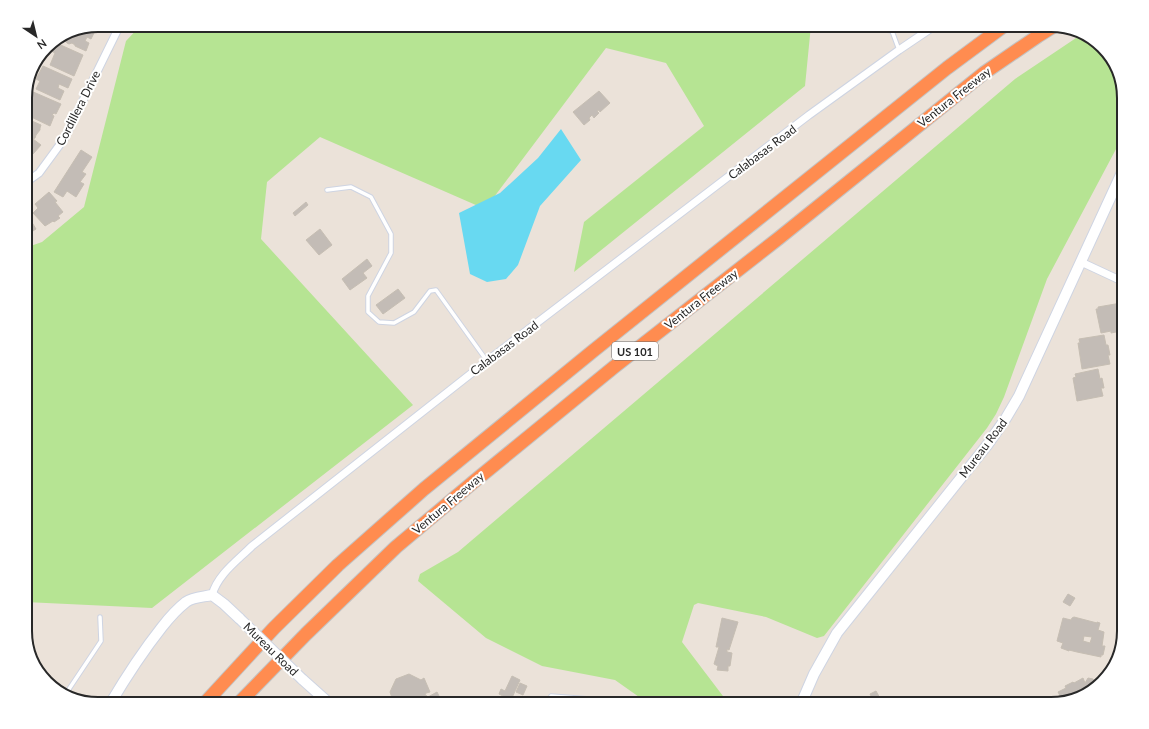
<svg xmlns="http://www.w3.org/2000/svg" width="1149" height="729" viewBox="0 0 1149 729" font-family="Lato,sans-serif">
<rect width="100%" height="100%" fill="#ebe2d9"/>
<path fill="#b6e493" d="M141,25H811L805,86L574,272L584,222L704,126L666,63L606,48L485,209L320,137L267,182L261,239L413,405L152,608L25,602V248L42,242L84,207L126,41Z
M1082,34L1091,37L1114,62L1124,98V134L1047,279L1004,397L996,414L987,428L824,636L817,638L766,617L698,603L694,605L682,642L729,704H649L615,680L542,666L486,638L418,581L420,574L458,552L1015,79Z"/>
<path fill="#68d9f1" d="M561,129L581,160L540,206L518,265L506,279L487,282L470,274L459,213L500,193L538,158Z"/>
<path fill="#c3bcb6" stroke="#c6beb3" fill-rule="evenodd" d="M87,27L95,31L91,39L87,37L85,41L89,43L86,51L75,46V45L72,43L69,44L67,43L65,40L69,32L71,31Z
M54,42L83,55L74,76L50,65L55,53L46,48L47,46Z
M43,66L72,79L68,88L59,84L58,88L64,91L60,100L36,89L40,81L36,79Z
M31,91L61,104L56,114L54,113L52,115L54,116L50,126L25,114L30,102L27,100Z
M599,91L610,103L600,112L599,110L597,111L599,113L594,118L592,115L589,118L590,120L584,125L573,112Z
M25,118L41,125L40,128V130L36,135L35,138L33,139L41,145L33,154L25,147Z
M81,150L92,157L82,172L86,174L80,182L84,184L76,197L67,191L63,197L54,192Z
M49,192L57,201L55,202L63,212L58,216L60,218L54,222L53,221L45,226L33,213L38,208L35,204Z
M306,202L308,205L295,216L293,213Z
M25,211L36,229L25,236Z
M320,229L332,245L319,255L306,240Z
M367,259L372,266L363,273L367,278L350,290L342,279Z
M398,289L405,298L383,314L376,305Z
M1121,303V305L1124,304V329L1121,330V331L1111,333V331L1101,333L1096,309H1098V307Z
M1104,335L1106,345H1108L1110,355H1108L1110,364L1082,369L1078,343H1080L1079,339Z
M1098,369L1100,379L1102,378L1104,388H1101L1103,396L1077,401L1073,378L1076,377L1075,374Z
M1068,594L1075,598L1070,606L1063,602Z
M1074,617L1097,623V622L1100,623L1098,630L1104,632L1102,646H1105L1103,655H1101V657L1077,652L1069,650V651L1061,648L1063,643L1057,641L1063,618L1071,620L1072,618ZM1084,636L1092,637L1090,643L1083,641Z
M722,618L738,622L729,650L727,649V652L732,653L730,666H728V671L717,670L718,666L714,664L719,647H716Z
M409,674L421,680L424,678L430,692L426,693L425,695L427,696L423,704H394L390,692L396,679Z
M512,676L520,680L511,700L499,694L501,689L505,691Z
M1083,678L1085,683L1088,678L1093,679L1097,685L1088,693H1087L1083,695L1063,701L1058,692L1066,688L1065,686L1073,682L1074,683Z
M520,683L527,686L523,695L516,692Z
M876,691L881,700L883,699L885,702L882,704L881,701L875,704L870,694Z
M437,692L443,704H432L428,697Z"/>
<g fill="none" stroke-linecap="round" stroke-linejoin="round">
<g stroke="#ced4e2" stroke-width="5.5">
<path id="lane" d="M871,25L874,28L892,31
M897,25L892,31L899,50
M327,190L351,187L371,197L391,234V253L368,296V312L379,322L394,323L414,312L430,291L436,290L487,361
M67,692L101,641L100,617
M551,696L616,701L621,704"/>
</g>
<g stroke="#ced4e2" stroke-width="9">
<path id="street" d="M25,183L39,173L64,139L120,25
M1081,262L1124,282
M212,595C218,574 237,561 252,546L487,361L809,115L899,50L936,25"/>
</g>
<g stroke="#ced4e2" stroke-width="12">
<path id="secondary" d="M302,679L330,704
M110,704C126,677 143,651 162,627C169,618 177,609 186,602C193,597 203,597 212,595L224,604L240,619
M801,704L814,674L837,633L988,444L1006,418L1019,396L1124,168"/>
</g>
<g stroke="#c3c3c3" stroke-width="15">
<path id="highway" d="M204,704L274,628L338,565L424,489L593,351L947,68L1005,25
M238,704L306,634L396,547L477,479L614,367L779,238L984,73L1038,36L1054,26"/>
</g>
<use href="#lane" stroke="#fff" stroke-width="3.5"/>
<use href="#street" stroke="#fff" stroke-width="7"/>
<use href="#secondary" stroke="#fff" stroke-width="10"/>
<use href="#highway" stroke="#ff8c50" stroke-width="13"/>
<g stroke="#ced4e2" stroke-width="12" stroke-linecap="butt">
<path id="secondary-bridge" d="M240,619L302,679"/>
</g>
<use href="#secondary-bridge" stroke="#fff" stroke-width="10"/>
</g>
<g text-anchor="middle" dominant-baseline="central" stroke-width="4" stroke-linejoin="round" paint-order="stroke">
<rect fill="#fff" stroke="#686868" stroke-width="1" x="612" y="342" width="46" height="18" rx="3"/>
<g font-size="11" font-weight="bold" fill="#282828">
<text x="635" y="351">US 101</text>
</g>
<g font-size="12" fill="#282828" stroke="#fff">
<text transform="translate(954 97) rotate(-38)">Ventura Freeway</text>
<text transform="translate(78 108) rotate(-63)">Cordillera Drive</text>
<text transform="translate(762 152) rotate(-37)">Calabasas Road</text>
<text transform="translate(701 299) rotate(-38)">Ventura Freeway</text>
<text transform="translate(504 348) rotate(-37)">Calabasas Road</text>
<text transform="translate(983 448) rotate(-53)">Mureau Road</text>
<text transform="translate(448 503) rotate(-40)">Ventura Freeway</text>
<text transform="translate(271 649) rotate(44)">Mureau Road</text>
</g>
</g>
<path d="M0 0H1149V729H0ZM98 32H1051A66 66 0 0 1 1117 98V631A66 66 0 0 1 1051 697H98A66 66 0 0 1 32 631V98A66 66 0 0 1 98 32Z" fill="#fff" fill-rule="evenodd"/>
<path fill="none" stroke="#282828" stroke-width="2" d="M98 32H1051A66 66 0 0 1 1117 98V631A66 66 0 0 1 1051 697H98A66 66 0 0 1 32 631V98A66 66 0 0 1 98 32Z"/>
<g transform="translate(36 36) rotate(145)" stroke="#ffffff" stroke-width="3" paint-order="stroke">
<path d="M0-3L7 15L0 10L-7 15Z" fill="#282828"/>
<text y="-6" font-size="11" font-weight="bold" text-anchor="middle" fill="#282828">N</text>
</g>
</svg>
